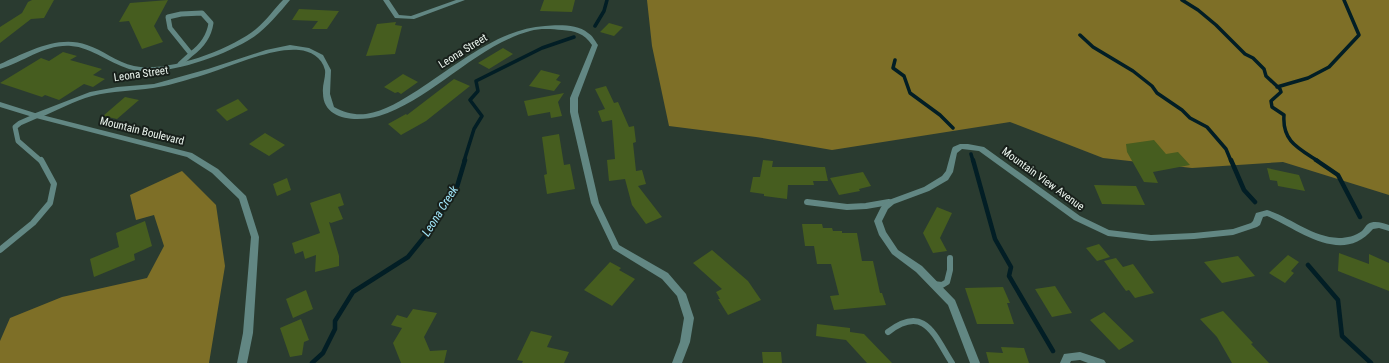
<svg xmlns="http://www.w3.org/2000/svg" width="1389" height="363" viewBox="0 0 1389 363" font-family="'Roboto Condensed',sans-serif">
<rect width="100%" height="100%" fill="#2a3b30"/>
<path fill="#7e6f27" d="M647,0H1389V195L1283,162L1192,168L1103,158L1010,122L832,150L756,137L669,126L652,46Z
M182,171L216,205L225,266L209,363H0V341L10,318L62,297L147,278L164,246L154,215L136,220L130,195Z"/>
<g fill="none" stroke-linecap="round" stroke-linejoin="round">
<path stroke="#021e25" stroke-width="3.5" d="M1182,0L1198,10L1216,25L1245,54L1253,58L1264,69L1266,76L1280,89L1281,92L1271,101L1272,107L1284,115C1282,141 1298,148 1318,161
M595,26L604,11L607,0
M1080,35L1093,47L1133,71L1152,86L1157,93L1182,110L1190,118L1207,127L1226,149L1231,161
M895,60L893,68L904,76L910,93L940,115L953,128
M1277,87L1308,78L1329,67L1359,35L1344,0
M971,154L973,161
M464,161L474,129L482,116L470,100L478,91L476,81L542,48L574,37"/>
<path stroke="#021e25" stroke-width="4.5" d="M973,160L995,239L1011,267L1009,276L1053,351
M1231,160L1244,190L1255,202
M1316,160L1338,175L1360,217
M1308,265L1338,300L1342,336L1371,363
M312,363L323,353L335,329V321L353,292L408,257L425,236L456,190L465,160"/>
</g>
<path fill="#465d1f" d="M32,0H54L44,18L31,19L0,43V27L22,13L28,2Z
M168,0L154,26L163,42L142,49L129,21L119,22L130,3Z
M544,0H575L572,12L540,11Z
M299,9L339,11L327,29H312L318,21L292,20Z
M396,22L395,25L402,26L395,54L366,56L377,24Z
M609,23L623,27L614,36L600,32Z
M503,48L513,54L489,69L478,63Z
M63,52L77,56L70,60L102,69L93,75L105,79L93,87L84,84L59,100L45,95L42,97L0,83L41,58L49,61Z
M541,70L560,75L556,80L561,82L554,91L529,86Z
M403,74L418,82L401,94L398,92L395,93L384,87Z
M454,79L470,86L426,121L401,135L388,124L406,114L407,115Z
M606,86L614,103L618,102L629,127L634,126L636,142L633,143L636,171L642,170L646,184L638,186L662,217L646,224L632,205L625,179L609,181L607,160L615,159L612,120L602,122L598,111L605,109L595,89Z
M564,93L558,102L562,116L551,118L550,112L528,116L524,101Z
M125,97L139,100L117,119L103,116Z
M238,99L248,110L227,121L216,110Z
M265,133L285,145L269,156L249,144Z
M559,134L564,165L570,164L575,189L547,194L544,175L547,174L542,137Z
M1154,140L1166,154L1178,152L1190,165L1153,172L1158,183L1144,182L1127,152L1126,144Z
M763,160L773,161L772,167H825L828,181H813L814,185H788L787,199L764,196V194L750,192L753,177H760Z
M1267,168L1299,175L1305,191L1278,186L1277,181L1270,180Z
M863,172L871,186L859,189L860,191L839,195L830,178Z
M287,178L291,190L277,196L273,184Z
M1094,185L1136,186L1145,205L1102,204Z
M340,193L344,205L338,207L343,219L331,223L329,222L339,256V266L315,272L316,255L305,259L303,251L295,254L292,243L320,233L310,203Z
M937,207L952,213L940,238L947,251L933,253L923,233Z
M145,221L152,246L134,254L135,260L94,277L90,259L119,247L116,233Z
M802,224H822L823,228H832L833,231H842V233H857L862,261H873L880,293H882L886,305L834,310L830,296L839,295L831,264H817L814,246H805Z
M1099,244L1110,257L1097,261L1086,248Z
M712,250L748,281L761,300L728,315L718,299H720L716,292L722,289L693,263Z
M1339,253L1369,264V254L1389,263V291L1338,271Z
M1288,255L1299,262L1291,271L1294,273L1285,283L1269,273Z
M1238,256L1255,276L1222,283L1204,262Z
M1116,258L1123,267L1133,264L1154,293L1135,298L1129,290L1126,291L1104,261Z
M610,262L621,268L619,270L635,279L612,306L584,290Z
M1055,286L1072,313L1052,317L1035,289Z
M1003,287L1010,303H1007L1014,324H977L965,288Z
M306,290L313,309L293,318L286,299Z
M413,309L437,313L424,337L430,351L447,350L444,363H401L393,343L402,328L391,325L397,315L407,318Z
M1223,311L1253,343L1251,344L1269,363H1232L1217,337L1200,319Z
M1104,312L1134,341L1119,350L1090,320Z
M301,319L309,340L304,342L302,355L290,357L280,328Z
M817,324L850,328V332L864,334L892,363H867L846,340L816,336Z
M531,331L552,336L547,347L569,352L564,363H522L523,361L517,360Z
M1001,347L1024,348L1029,363H989L986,352L1003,353Z
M762,352H781L782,363H763Z"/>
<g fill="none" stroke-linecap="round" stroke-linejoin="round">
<path stroke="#628783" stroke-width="5" d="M202,13L211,23C209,37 202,46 191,54L170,28L168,17L181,14Z
M180,64L191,54
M36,116L20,123L15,127L18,141L41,161"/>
<path stroke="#628783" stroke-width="6" d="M807,202L847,207L866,206L889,202
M0,250L33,223L50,203L54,184L41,160
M933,284L942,285L947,282L950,270V258
M888,332C925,304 934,335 952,363"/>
<path fill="#628783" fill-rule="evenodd" d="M283,0H290C279,13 266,29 252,38C224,56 165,77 133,70C112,65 91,47 71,46C45,44 24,62 0,69V64C25,53 58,34 87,45C103,50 116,62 134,66C167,73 230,50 256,29C266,21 274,9 283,0Z
M383,0H389L399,15L411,16L456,0H465L414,19L395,18Z
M545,26C558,25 577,24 588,33C593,36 595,41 598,45L578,98V112L599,203L619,245L668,273L686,294L694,318L690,342L682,363H672L680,342L684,318L677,296L662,279L613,249L591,203L570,112V98L592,45C584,33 575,31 562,30C552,29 540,28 530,31C475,46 433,99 379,116C358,122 323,121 323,93C322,85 326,77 325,70C322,57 310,51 299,50C270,47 226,69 197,77C182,81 168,86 153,88C133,91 112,91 92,96C74,101 56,111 39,118H36L32,116L33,114L90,92L117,87L154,84L208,69L266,50L290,45L309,48L323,55L331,70L330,94L334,107C345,113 354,115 366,114C385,111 402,100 418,90C455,66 500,28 545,26Z
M960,144H968L984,147L1080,216L1109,230L1151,235L1194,233L1233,229L1251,223L1253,221L1256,213L1267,210C1292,218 1311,237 1339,238C1347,238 1355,236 1362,231C1364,229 1366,225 1368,224C1374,220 1383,223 1389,225V231L1379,228L1373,229C1342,266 1299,230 1267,216L1263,217L1260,225L1257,227L1233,235L1194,239L1151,241L1108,236L1074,220L979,151L962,149L957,153L953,172L948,180L929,191L894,204L888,209L882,221L886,232L898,250L922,266L955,300L980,363H970L948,305L916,272L892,254L879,235L874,221L881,207L886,201L924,187L942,176L946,171L952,149L953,147Z
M1080,352L1104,360L1106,363H1088L1080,360L1071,361L1070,363H1060L1064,354Z"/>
<path fill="#628783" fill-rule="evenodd" d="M0,102L38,114L192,153L218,169L246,196L259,237L253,333L247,363H237L243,333L251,237L239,199L212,173L187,157L36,118L0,107Z"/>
</g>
<g text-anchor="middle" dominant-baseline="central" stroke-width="4" stroke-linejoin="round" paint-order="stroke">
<g font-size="11" fill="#ebf5ee" stroke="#18201b">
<text transform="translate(463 51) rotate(-32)">Leona Street</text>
<text transform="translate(141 74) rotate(-8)">Leona Street</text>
<text transform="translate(142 131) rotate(14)">Mountain Boulevard</text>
<text transform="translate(1043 179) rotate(36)">Mountain View Avenue</text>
</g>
<g font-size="12" font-style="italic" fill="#a2e7fb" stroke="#18201b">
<text transform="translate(440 211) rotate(-58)">Leona Creek</text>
</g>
</g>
</svg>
